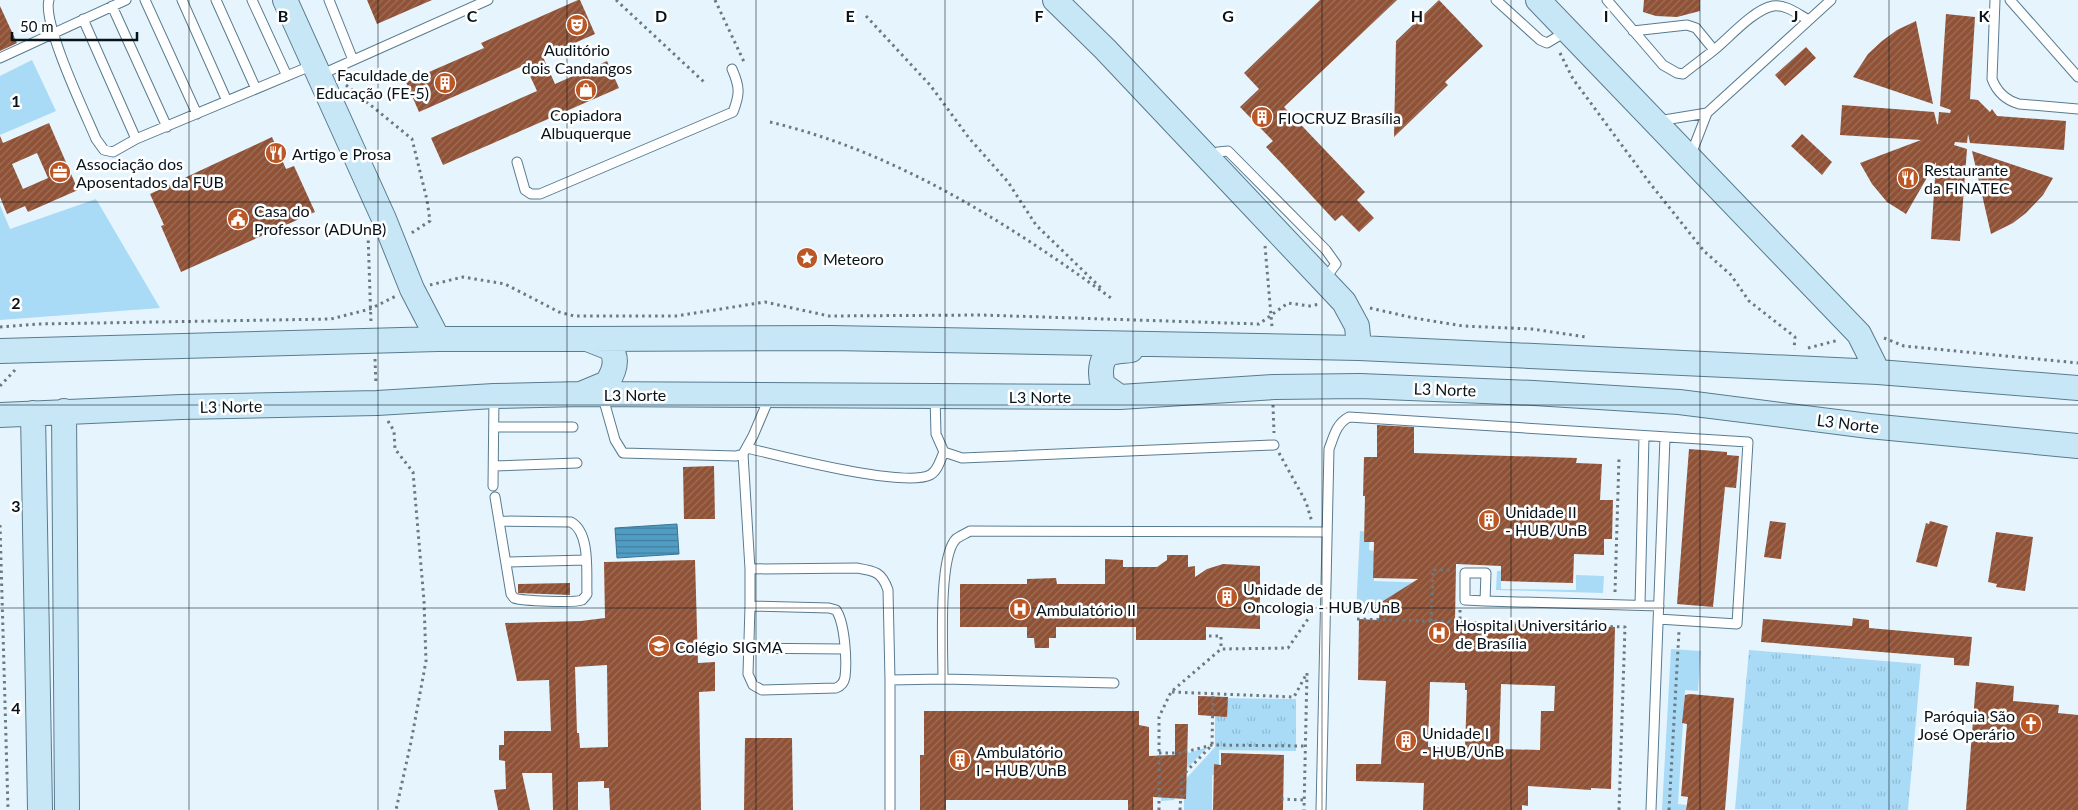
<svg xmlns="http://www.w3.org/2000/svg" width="2078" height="810" viewBox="0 0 2078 810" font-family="Lato,sans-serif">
<defs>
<pattern id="park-tufts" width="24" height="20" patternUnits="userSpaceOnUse" patternTransform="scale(1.25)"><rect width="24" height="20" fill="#a9daf6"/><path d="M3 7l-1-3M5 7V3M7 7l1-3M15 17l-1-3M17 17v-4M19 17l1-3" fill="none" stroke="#90bad2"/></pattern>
<pattern id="water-rules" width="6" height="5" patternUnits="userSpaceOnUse" patternTransform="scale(1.25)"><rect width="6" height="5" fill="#519cc3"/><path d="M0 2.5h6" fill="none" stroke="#417e9e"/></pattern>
<pattern id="building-hatch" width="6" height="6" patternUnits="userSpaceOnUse" patternTransform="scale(1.25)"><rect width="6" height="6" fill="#905135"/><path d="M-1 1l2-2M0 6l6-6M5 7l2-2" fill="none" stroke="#9b705d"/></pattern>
</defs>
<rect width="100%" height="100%" fill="#e6f5fd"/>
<path fill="#a9daf6" d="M32,60L56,111L0,135V76Z
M96,199L160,308L0,320V205L10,229Z
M1360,531L1370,532L1369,550L1374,551V581L1431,583L1412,593L1381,602L1379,605L1380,613L1356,612Z
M1497,571H1501V589L1576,590V575L1604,576L1603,593L1496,590Z
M1671,649L1701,651L1698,691L1685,690L1678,804L1686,805V810H1662Z
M1208,747L1180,775L1178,791L1174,800L1161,801L1162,755H1182Z
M1215,747V750H1219V775H1212V810H1184V781Z"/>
<path fill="url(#park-tufts)" d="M1749,650L1921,664L1908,810L1735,809Z
M1215,698L1296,699V751L1215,750Z"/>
<path fill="url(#water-rules)" stroke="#3a7391" d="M677,524L679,554L617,558L615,528Z"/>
<path fill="url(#building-hatch)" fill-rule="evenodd" d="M367,0H432L377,24Z
M578,0H580L595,34L543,57L555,84L607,61L619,88L443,165L431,138L537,91L525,65L419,112L406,82L484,48L481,43Z
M1320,0H1397L1284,107L1365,192L1357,200L1374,218L1359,232L1342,215L1335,221L1285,167L1266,147L1273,141L1240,107L1259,89L1244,73Z
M1439,0L1483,46L1445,82L1448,85L1394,137L1396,41Z
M1644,0H1700V11L1677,17L1656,16L1643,12Z
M0,6L17,43L0,51Z
M1946,14L1975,17L1970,99L1978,100L1990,112L1992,109L1997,116L2066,121L2064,150L1970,143L1968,134L1967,143L1955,142L1954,145L1967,149L1960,241L1931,239L1936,162L1906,214L1887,202L1872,184L1860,163L1921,140L1840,135L1842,105L1934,112L1937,124H1938L1939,112L1950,113L1951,110L1940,106Z
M1916,21L1933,104L1853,77L1868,54L1882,41L1897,30Z
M1806,47L1816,58L1785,86L1775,75Z
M49,123L78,190L28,212L25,206L7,214L0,197V136L3,143ZM37,153L48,178L23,189L12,164Z
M1802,134L1832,162L1822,175L1791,146Z
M272,137L286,169L294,166L315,212L181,272L161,226L164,225L150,194Z
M1972,151L2053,178L2043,195L2026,213L2013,223L1991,234Z
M1377,425L1414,427V453L1577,458L1576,463L1602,464L1600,500H1613L1612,539H1604V555L1574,554L1573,583L1501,581V566L1456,564L1455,622L1615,627L1611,789L1591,788V790L1528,786V806L1522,805V810H1423L1424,783L1356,781V764H1381L1386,681L1358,680L1359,619L1379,620L1380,603L1418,579L1373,578L1374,542H1364L1365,496H1363L1364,457H1377ZM1430,682L1465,683V690H1467L1465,748L1428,747ZM1501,684L1555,686L1554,711H1541L1540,750L1499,749Z
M1689,449L1727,452V455L1739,456L1736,488L1725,487L1713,607L1677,604Z
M714,466L715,519H684L683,467Z
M1770,521L1786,523L1781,559L1764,557Z
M1930,521L1948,526L1937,567L1916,562L1926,523L1929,524Z
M1996,532L2033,537L2025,591L1996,587L1997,584L1988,582Z
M1167,555H1188V567L1195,566V577L1207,569L1223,564L1260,566V629L1206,627V640H1136V627H1056V638H1049V648H1035L1034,638H1027V627H960V584H1027V579L1056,578L1057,584H1105V559L1123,560V567H1157L1167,560Z
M695,560L698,663L715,662V691L699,692L701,810H610L609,788H604V781L578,782V810H553L552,773H522L530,810H498L494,790L506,789L505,761L499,760V745H504V731H551L549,680L517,681L505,623L581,621L605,618L604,562ZM607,665L608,747L580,748L579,733H577L575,667Z
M570,583V595L518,593V584Z
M1853,618L1869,620V628L1972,637L1969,666L1954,665V658L1761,642L1763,619L1852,626Z
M1976,682L2014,686L2013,701L2059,705L2058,713L2078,715V810H1966Z
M1690,694L1734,698L1725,810H1686L1688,797L1681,796L1687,724L1682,723L1685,695Z
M1198,696L1228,697L1227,717L1198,715Z
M924,711H1139V725L1149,727V756L1175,755V724H1188L1186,799L1153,797V810H1128V800H946V810H920V755H924Z
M745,738H792L793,810H744Z
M1221,753L1284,755L1283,810H1213L1214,764L1221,765Z"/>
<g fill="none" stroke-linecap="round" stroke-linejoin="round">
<g stroke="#597b8f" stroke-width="11">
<path id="lane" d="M49,0C42,23 85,113 96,139L104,150L113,152L136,139L313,65
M145,0L197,114
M182,0L227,101
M216,0L256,89
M252,0L287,76
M329,0L353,60
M1496,0L1540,40L1547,43L1567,31
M1607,0L1663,65L1677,73L1683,74C1693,66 1704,58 1714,50C1730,37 1753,10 1773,6C1786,4 1799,15 1809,20
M1995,0L1992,79C1997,92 2005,100 2019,104L2078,109
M2010,0L2078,77
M112,6L167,127
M83,19L136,139
M1633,31L1687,25L1696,28L1714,50
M0,58L126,0
M320,75L488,0
M1658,121L1707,113
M1690,157L1707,113L1831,0
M1210,158L1218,152L1228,151L1326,250L1336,264L1324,280
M517,162L525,190L531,194H540L733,112C740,94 740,87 732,69
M602,394L615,440L623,453L736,456L743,454L753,436L770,396
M935,396L936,434L944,452L962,458L1274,445
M494,427H573
M747,448C781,456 903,488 930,475C938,471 940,460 944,452
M743,454L750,569V606L748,674L753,685L762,690L836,688C841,686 844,683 845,677C847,661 845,623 836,610L829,608L750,606
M494,466L577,463
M493,486L494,397
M495,497L511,594L514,598C522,601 575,603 582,600C583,599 586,596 587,594C586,574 591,533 571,522L499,521
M506,562L586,560
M750,569L857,568C875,571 882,572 888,590L890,680
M1485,601L1486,573H1465V600L1485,601L1659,606
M1640,605L1644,436
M749,648L844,649
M943,679C943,651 938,557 956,539C960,536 965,534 970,531L1327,532
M890,810V680L943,679L1114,683
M1321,810L1329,449C1334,436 1336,424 1349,417L1748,442L1737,624L1658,619
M1651,810L1665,437"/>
</g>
<g stroke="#597b8f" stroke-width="26">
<path id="secondary" d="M285,0L384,219L412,289L438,339
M1055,0L1105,49L1344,302L1357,326L1359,348
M1538,0L1859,334L1878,372
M0,351L438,339H587L831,338L1359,348L1878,372L2078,388
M583,393L607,383C614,372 619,359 610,348L587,339
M1120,397L1103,385C1100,376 1099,357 1111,353C1116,351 1124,351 1131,350
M64,411L67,810
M33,413L40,810
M0,415L181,407L377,403L494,396L582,394L1120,397L1274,387L1360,386L1534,393L1679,402L1869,426L2078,446"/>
</g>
<path stroke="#6b7981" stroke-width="3" stroke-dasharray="2.5 4" stroke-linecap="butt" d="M616,0L704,82
M715,0L745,64
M866,16L930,85L969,138L1008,182L1036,225L1102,289
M1560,53L1573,79L1649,182L1704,251L1731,275L1749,301L1795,337L1794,349
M346,85L412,139L427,200L430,221L410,234
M770,122C896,152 1008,223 1111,298
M368,234L371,323
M1265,246L1272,327
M430,285L463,277L505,284L559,312L574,316H676L765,302L829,316L981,315L1259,324L1288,303L1310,306L1320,304
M1370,308L1414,318L1463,326L1532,329L1586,337
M0,327L38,324L331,319L370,309L396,296
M1884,338L1904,346L2078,363
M1808,348L1839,340
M375,359L376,385
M0,386L15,370
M1273,405L1274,433
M388,421L394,431L395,449L413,472L424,601L426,661L411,742L396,810
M1279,453L1306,502L1312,522
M0,525L8,810
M1615,592L1619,458
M1460,610V622L1625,627L1619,810
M1357,619L1460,622
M1431,621L1433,570H1453
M1209,636H1221V649
M1172,692L1294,697L1307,673L1304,810
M1159,753H1181L1212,745L1306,746
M1281,799L1304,800
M1159,810V717L1171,692L1221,649L1288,648L1310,616
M1180,810L1182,776L1212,745L1213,695
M1669,810L1679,631"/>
<use href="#lane" stroke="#fff" stroke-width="9"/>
<use href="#secondary" stroke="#c8e7f6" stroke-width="24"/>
</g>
<path fill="none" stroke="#06131b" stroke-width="1" stroke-opacity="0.55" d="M189,0V810M378,0V810M567,0V810M756,0V810M945,0V810M1133,0V810M1322,0V810M1511,0V810M1700,0V810M1889,0V810M0,202H2078M0,405H2078M0,608H2078"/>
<defs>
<g id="theatre-disc" transform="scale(1.125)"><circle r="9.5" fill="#bb5625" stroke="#fff"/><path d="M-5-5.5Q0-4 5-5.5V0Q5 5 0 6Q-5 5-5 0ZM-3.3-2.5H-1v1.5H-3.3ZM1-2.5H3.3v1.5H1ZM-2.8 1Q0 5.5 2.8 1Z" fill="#fff"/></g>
<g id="building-disc" transform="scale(1.125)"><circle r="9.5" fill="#bb5625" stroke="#fff"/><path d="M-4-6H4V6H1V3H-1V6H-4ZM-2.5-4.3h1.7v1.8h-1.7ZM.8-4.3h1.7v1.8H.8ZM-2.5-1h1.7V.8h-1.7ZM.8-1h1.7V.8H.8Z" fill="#fff"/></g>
<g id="shop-disc" transform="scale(1.125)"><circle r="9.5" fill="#bb5625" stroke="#fff"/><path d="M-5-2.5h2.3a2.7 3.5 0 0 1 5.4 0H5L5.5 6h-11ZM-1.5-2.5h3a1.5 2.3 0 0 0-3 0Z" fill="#fff"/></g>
<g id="restaurant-disc" transform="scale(1.125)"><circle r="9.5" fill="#bb5625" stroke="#fff"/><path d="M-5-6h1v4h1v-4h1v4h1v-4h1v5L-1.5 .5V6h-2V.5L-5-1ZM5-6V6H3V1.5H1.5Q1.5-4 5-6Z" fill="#fff"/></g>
<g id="office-disc" transform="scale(1.125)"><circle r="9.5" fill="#bb5625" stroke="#fff"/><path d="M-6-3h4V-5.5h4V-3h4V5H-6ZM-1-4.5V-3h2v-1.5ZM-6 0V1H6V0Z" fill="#fff"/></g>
<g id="civic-disc" transform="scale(1.125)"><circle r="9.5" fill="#bb5625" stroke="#fff"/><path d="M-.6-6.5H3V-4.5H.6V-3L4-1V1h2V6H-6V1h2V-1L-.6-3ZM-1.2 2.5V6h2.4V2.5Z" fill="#fff"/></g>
<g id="sight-disc" transform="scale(1.125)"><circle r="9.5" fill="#bb5625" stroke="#fff"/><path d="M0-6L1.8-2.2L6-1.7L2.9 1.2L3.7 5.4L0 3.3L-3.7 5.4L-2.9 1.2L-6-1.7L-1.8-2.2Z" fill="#fff"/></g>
<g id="hospital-disc" transform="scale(1.125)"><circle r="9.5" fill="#bb5625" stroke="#fff"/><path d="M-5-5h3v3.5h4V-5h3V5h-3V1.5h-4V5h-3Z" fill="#fff"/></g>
<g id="school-disc" transform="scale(1.125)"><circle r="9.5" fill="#bb5625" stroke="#fff"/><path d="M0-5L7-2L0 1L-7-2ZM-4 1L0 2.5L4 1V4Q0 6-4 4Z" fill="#fff"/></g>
<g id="church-disc" transform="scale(1.125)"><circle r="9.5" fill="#bb5625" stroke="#fff"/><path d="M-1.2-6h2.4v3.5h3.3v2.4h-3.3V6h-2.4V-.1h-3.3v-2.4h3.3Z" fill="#fff"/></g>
</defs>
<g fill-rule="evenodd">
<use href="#theatre-disc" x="577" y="25"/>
<use href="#building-disc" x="445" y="83"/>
<use href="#shop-disc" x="586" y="90"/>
<use href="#building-disc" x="1262" y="117"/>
<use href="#restaurant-disc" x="276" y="153"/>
<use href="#office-disc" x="60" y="172"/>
<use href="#restaurant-disc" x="1908" y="178"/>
<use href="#civic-disc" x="238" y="219"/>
<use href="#sight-disc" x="807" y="258"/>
<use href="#building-disc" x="1489" y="520"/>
<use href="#building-disc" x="1227" y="597"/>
<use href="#hospital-disc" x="1020" y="609"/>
<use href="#hospital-disc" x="1439" y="633"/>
<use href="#school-disc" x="659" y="646"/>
<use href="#church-disc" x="2031" y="724"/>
<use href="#building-disc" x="1406" y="741"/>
<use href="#building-disc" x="960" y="760"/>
</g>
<g text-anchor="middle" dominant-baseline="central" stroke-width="5" stroke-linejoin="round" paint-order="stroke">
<g font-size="16" fill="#06131b" stroke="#fff" text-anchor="start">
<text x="577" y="49" text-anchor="middle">Auditório<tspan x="577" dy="18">dois Candangos</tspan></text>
<text x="429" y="74" text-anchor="end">Faculdade de<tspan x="429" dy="18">Educação (FE-5)</tspan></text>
<text x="586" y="114" text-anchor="middle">Copiadora<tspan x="586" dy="18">Albuquerque</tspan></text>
<text x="1278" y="117">FIOCRUZ Brasília</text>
<text x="292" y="153">Artigo e Prosa</text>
<text x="76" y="163">Associação dos<tspan x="76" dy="18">Aposentados da FUB</tspan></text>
<text x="1924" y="169">Restaurante<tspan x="1924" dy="18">da FINATEC</tspan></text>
<text x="254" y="210">Casa do<tspan x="254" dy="18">Professor (ADUnB)</tspan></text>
<text x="823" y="258">Meteoro</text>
<text x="1505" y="511">Unidade II<tspan x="1505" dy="18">- HUB/UnB</tspan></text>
<text x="1243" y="588">Unidade de<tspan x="1243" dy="18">Oncologia - HUB/UnB</tspan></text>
<text x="1036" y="609">Ambulatório II</text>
<text x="1455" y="624">Hospital Universitário<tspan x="1455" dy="18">de Brasília</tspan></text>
<text x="675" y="646">Colégio SIGMA</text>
<text x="2015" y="715" text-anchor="end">Paróquia São<tspan x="2015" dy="18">José Operário</tspan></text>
<text x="1422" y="732">Unidade I<tspan x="1422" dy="18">- HUB/UnB</tspan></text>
<text x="976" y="751">Ambulatório<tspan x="976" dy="18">I - HUB/UnB</tspan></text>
</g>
<g font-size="16" fill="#06131b" stroke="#fff">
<text transform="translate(1445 389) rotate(2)">L3 Norte</text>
<text x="635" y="394">L3 Norte</text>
<text x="1040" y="396">L3 Norte</text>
<text transform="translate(231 406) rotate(-1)">L3 Norte</text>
<text transform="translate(1848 423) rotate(7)">L3 Norte</text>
</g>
</g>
<g font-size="16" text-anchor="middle" font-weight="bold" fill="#06131b" stroke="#fff" stroke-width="5" stroke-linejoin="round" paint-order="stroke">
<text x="283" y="22">B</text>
<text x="472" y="22">C</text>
<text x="661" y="22">D</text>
<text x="850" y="22">E</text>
<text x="1039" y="22">F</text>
<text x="1228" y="22">G</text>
<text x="1417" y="22">H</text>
<text x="1606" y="22">I</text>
<text x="1795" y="22">J</text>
<text x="1984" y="22">K</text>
<text x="16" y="107">1</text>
<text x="16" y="309">2</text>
<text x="16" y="512">3</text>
<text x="16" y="714">4</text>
</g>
<path d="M12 32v8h125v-8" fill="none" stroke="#06131b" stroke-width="2.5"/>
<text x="20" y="32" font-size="15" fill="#06131b" stroke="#ffffff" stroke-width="4" paint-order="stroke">50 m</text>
</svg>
